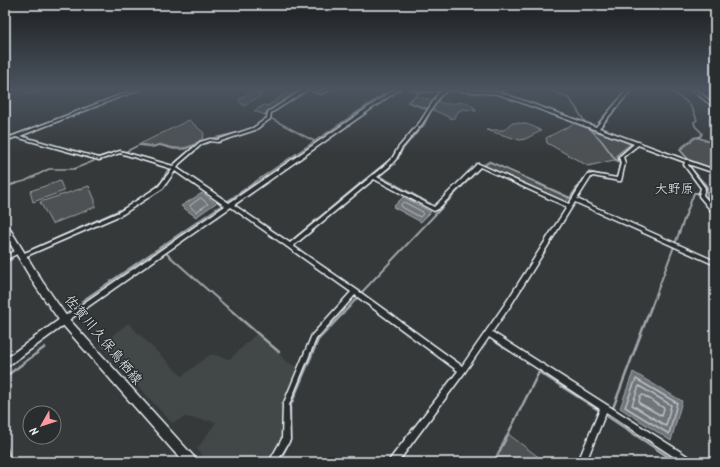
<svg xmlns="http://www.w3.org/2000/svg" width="720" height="467" viewBox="0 0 720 467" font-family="Kalam,'Klee One',sans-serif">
<rect width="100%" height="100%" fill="#35393a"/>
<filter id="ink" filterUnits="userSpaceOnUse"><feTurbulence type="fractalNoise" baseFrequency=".025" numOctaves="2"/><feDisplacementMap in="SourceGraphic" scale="8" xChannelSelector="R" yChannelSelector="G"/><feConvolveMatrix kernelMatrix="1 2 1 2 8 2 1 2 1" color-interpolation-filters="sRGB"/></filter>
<g filter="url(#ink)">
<path fill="#424647" d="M128,323L182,376L211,354L230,359L257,333L279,352L284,360L299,368L283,405L284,439L270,462H208L197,449L216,422L185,417L172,423L100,345Z"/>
<path fill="#4d5152" stroke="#9aa1a5" d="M250,89H255L256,92L263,94L244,106L238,100L250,93Z
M286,93L293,95L265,115L254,111L264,105L268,106Z
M415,96L446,104L466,102L475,108L476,111L464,109L459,111L453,119L433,110L407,102Z
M189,120L204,133L203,138C188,150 178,150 160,144L154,146L140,144Z
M577,122L633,143L619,156V162L614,160L588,166L547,143L546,138Z
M511,123C521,122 533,125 541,131L525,139L520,140L486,130H504Z
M694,137H696L715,143V157L710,169L689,161L679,149Z
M489,161L569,197L566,203L483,165Z
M60,181L64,191L33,202L30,191Z
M89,186L95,200V207L52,224L40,202Z
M508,434L545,462H494Z"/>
<path fill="#707579" stroke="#a0a7ac" d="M202,193L216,203L196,217L181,206Z
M403,197L431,212L421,222L393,207Z
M633,372L682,401L671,441L620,408Z"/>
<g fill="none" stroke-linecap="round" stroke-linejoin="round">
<path stroke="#b8bfc5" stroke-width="1" d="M201,198L208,204L196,212L190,206Z
M404,202L423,212V214L420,217L402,207L401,205Z"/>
<path stroke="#b8bfc5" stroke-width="1.5" d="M636,379L677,403L669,434L625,407Z
M639,386L671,405L666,426L632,405Z
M643,395L664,408L662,416L639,403L640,396Z"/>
<path stroke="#a0a7ac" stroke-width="1.5" d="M24,89L28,94L45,89
M549,89L570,99L585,122
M671,89C674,95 678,95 683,99C691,104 694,112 697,120L694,122L695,126L702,133L701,136L695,138L680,150L690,161
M466,91L497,94
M502,92L504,89
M426,109L408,102L420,92L442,90
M272,119L314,141
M264,121L268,117L265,114L301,89
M246,130L255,127
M415,135L424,125L430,113
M697,137L715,144
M640,146L683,162
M125,152L139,145L153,147L159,145L174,149H184L194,146
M99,157L114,152L123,151
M398,159L402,150L412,138
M620,161L617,155L632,143
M173,164L201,141L240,132
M690,164V167L705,184
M484,166L490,162L540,184
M14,184L25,181L49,169H74L94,161
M160,184L168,169
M252,184L391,89
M359,184L390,159
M394,184L379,176L395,164
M465,184L481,167
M579,184L589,172L615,178L617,177L620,161L615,159L601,140L587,126"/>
<path stroke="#a0a7ac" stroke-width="2" d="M392,183L434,206
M537,183L570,198L580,183
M704,183L707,187V197L715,206
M5,187L17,183
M134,202C141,197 157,189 160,183
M291,241L361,183
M33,249L129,206
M167,254L228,308
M5,262L12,259
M362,292L465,183
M82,301L254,183
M348,308L358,297
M651,308L694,193H698"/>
<path stroke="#a0a7ac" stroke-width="2.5" d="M227,307L279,352
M5,377L45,347
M613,408L651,307
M604,414L676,462
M5,441L11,462
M279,462L290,440V407L318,340L349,307
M494,462L539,372L600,411"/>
<g stroke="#e8f1f8" stroke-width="3">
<path id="street" d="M136,89H140L20,136L99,158L120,151L173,166L177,162L200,142L210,139L217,140L253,128L267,118L268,112L304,89H308L307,90L271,113L270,119L255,130L218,142L210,141L202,144L179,164L177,168L229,203L395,89H399L398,90L234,205L290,243L385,165L393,157L398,148L420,122L438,94L443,90C433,91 420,93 411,89H466L499,92L596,127L628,89H632L599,128L637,142H639L640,143L686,160H688L689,161L715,170V173L688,164V165L705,188L703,195L715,209V214L713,213L699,196V195L701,188L684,165L685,162L638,145L623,157L625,163L621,181H619L593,176L591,177L577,199L715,261V265L575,202L511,305L492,332L692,459L693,462H682L606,412L586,462H578L600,409L489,337L465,372L398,462H389L390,459L458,371L355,295L316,339L289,405L290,440L277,462H269L282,439L283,405L312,335L351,292L231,207L66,322L64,323L62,322L61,320L62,318L225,206L175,171L163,188L123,214L24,257H20L19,256L20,255L119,212L159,186L172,169L120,153L99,160L16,137L5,141V139ZM448,90L462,91L498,94L634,144L619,157L621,163L617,178L593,174L587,175L569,204L479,164H477L434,207L377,177L389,167L396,159L401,149L422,124L440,96ZM480,167L567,207L507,301L462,366L357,290L293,246L374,179L434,211L438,209Z
M309,89H313L320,92L327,89H331L320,94Z
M691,89H695L715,105V108Z
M19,249L21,250L22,251L21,252L5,260V256Z"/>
</g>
<g stroke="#e8f1f8" stroke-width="3">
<path id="secondary" d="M64,316L67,317L68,320L67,323L5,368V359Z"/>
</g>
<g stroke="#e8f1f8" stroke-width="3">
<path id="primary" d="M5,225L8,226L42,281L67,317L195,458L197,462H183L61,323L36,287L5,235Z"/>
</g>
<use href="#street" fill="#2a2d2e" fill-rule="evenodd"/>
<use href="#secondary" fill="#2a2d2e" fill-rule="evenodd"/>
<use href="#primary" fill="#2a2d2e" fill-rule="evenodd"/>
</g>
</g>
<linearGradient id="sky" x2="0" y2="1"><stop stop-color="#1d1f20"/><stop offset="0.58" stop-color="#4b5460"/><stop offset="1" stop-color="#4b5460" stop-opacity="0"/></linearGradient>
<rect width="720" height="154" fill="url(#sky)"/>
<g text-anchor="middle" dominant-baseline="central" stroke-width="3" stroke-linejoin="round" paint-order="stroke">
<g font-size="13" fill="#e8f1f8" stroke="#2a2d2e">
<text x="674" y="189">大野原</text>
</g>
<g font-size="14" fill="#e8f1f8" stroke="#2a2d2e">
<text transform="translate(103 340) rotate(50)">佐賀川久保鳥栖線</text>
</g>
</g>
<rect width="720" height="467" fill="none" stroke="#2a2d2e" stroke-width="20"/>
<rect x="10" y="10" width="700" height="447" fill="none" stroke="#e8f1f8" stroke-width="1.5" filter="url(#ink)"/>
<g transform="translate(42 425) rotate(231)"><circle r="19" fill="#2a2d2e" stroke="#767b7f"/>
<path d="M0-3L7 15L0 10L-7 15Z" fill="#ff9aa2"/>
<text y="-6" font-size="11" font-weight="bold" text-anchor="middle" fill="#e8f1f8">N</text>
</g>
</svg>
